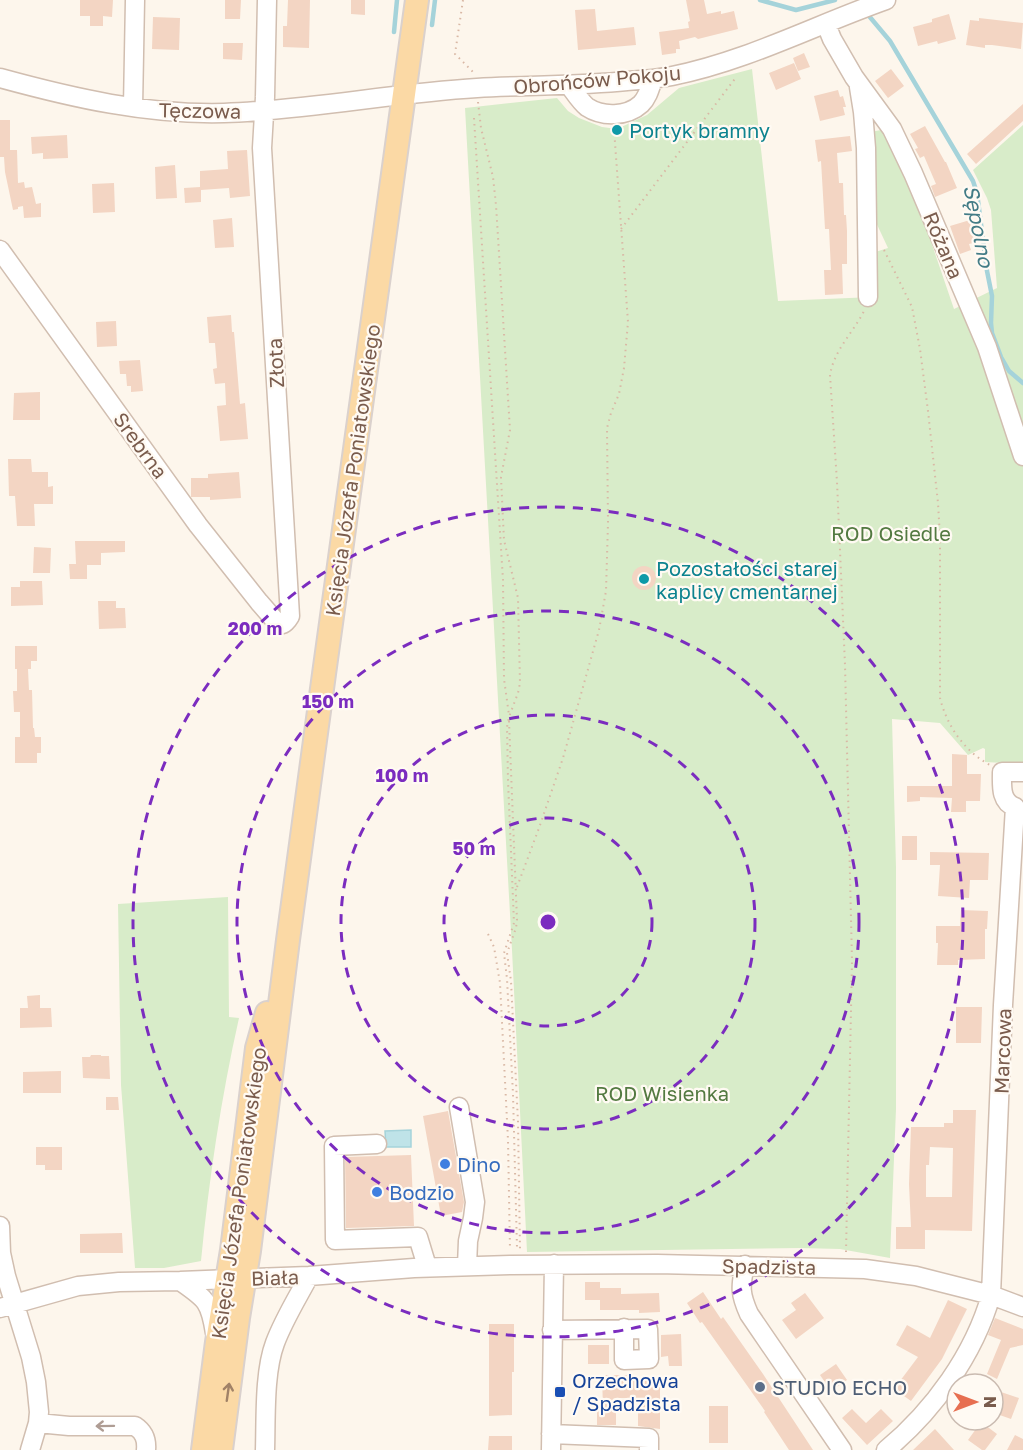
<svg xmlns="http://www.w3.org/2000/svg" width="1023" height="1450" viewBox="0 0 1023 1450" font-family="'Golos Text',sans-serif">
<rect width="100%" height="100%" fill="#fdf6ec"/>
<path fill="#d8ecc9" d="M752,69L778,301L873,297L872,253L888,248L873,216L870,132L887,129L912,186L954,309L997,288L991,210L987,198L973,170L1023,125V764L985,762V749L983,748L968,755L940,723L892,719L896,867V1109L890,1258L840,1249L800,1248L527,1252L512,950L465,108L557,98L568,111L579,118L602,127L617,129L647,115L679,88Z
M228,897L229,1017L239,1018C221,1098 209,1179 201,1261L164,1268H135L121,1085L118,904Z"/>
<path fill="#bfe3e8" stroke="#a5d3da" stroke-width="1.5" d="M411,1130V1147H386L385,1131Z"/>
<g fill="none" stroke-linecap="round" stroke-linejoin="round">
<path stroke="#a5d3da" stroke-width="4.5" d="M760,0L796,10L835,0
M869,16L890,41L973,181L977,193L987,271L992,296L991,323L992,333L1001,357L1009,371L1023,383
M432,25L435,0
M394,32L397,0"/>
</g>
<path fill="#f3d5c3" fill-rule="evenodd" d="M80,0H113L112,17L103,16V26H90V16H80Z
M225,0H241L240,19H225Z
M288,0H310L309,48L283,47V26H287Z
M351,0H365V15L351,14Z
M686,0H704L707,14L721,11V14L734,11L738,29L698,39L695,37L679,41L680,49H676V53L662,55L659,32L689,28L688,22L690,21Z
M595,9L597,31L634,27L636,45L578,50L575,10Z
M949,14L956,39L938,44L937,41L918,46L913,27L932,22V19Z
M153,17L180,18L179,50L152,49Z
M979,18L1023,23L1021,49L992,45H985V48L966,45L970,20L979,21Z
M223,43H243L242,60L223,59Z
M804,53L810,67L798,71L793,58Z
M794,63L801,79L776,90L769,73Z
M891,69L904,86L888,98L875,81Z
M838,90L840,97L843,96L846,107H843L845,115L820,121L814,96Z
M1023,104V121L976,164L967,154Z
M0,120H10V150H17L18,183L24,182L25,188L32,187L36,204L41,203V217L24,218L23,206L18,207V209L13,210L5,172L4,157H0Z
M925,126L945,162H946L957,188L935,197L931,186L936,184L924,156L920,158L915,149L918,148L910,134Z
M67,135L68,158L43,159V153L32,154L31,137Z
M850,136L852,151L837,153L839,183H843L844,215H846L847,231V264H842L843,294L825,295L824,270H831L829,229H825L821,161L818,162L815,140Z
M247,150L250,196L230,198L229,188L201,190V202L185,203L184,188L200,187V171L228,169L227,151Z
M175,165L177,198L156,199L155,167Z
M114,183L115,212L93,213L92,184Z
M232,218L234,247L215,248L213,220Z
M970,220L977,242L969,244L971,250L960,254L950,226Z
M231,315L232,332H234L240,404L245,403L248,439L220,441L217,406L226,405L225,383L215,384L213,369L217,368L215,343H209L207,317Z
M116,321L117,346L97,347L96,322Z
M140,360L143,391L131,392V386H127L126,374H120L119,361Z
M40,392V420H13L14,393Z
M8,459H31L32,472H48V487L53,486V504H34L35,526H17L15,496H9Z
M239,472L241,498L210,500V497H191V478H208V474Z
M75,541H125V552L101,553V565H87V579H70L69,564H76Z
M34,547L51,548L50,573H33Z
M632 578a12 12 0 1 1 24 0a12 12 0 1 1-24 0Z
M20,581H42L43,605L11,606V587H20Z
M98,601H116V608H125L126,628L99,629Z
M15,646H37V661H31V669H28L29,690H32L33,728H34L35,737H41V753H37V763H15V737H20V712H14L13,691H17V669H15Z
M952,754L967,755V774H981L980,801H966V812H951L952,798L920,797V801L907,802V786H952Z
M902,836H917V860H902Z
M930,852L989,853L988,880H970L969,898L938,896L940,865H930Z
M961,910L988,911L987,929H985V959L958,960V965H937L938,943H936V926H960Z
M40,995V1008H51L52,1027L20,1028V1008H28L27,996Z
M956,1007H982L981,1043H956Z
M91,1055H101V1056H109L110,1079L83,1078L82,1057H90Z
M61,1071V1093H23V1072Z
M106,1097H118L119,1110H106Z
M953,1110H976L972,1231L925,1230V1249H896V1227H911L909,1184L911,1127H944V1123H953ZM930,1147L953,1148L952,1197H926V1165H929Z
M448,1111L464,1202L462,1212L441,1216L423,1116Z
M36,1147H62V1170H45V1165H36Z
M411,1155L414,1226L346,1228L345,1157Z
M122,1233L123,1253H80V1234Z
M585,1282H600V1288H621V1294L659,1293L660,1312L639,1313V1310H600V1300H585Z
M703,1292L721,1319L723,1317L763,1374L813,1450H789L764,1412L765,1411L702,1322L700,1323L687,1303Z
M805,1293L824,1318L796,1339L782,1320L796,1310L791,1303Z
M948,1300L967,1309L942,1359L911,1401L894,1389L918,1357L896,1345L907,1325L930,1338Z
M995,1318L1023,1329V1345L1010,1348L997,1379L987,1374L1001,1340L988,1335Z
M489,1324H514V1372H512V1415L489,1416Z
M681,1334L682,1366H669L668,1356L661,1357V1335Z
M588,1345H609V1364H588Z
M836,1364L847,1380L831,1391L820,1375Z
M602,1375H628V1378L660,1379V1429L638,1426V1398H616V1425H597V1409H603Z
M1001,1392L1019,1398L1011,1419L994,1413Z
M709,1406H728V1443H709Z
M852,1409L866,1423L881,1409L893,1421L867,1445L842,1418Z
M981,1422L997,1434L985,1450H982L968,1440Z
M935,1429L954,1450H913Z
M1015,1435L1023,1439V1450H1007Z
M489,1436H512V1450H488Z"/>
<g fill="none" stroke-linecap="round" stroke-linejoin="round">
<g stroke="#d1beb0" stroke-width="21">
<path id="minor" d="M826,24L832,39L854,77L892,129L913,173L987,347L1023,456
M0,78C73,98 147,115 224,113C309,110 392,93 477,88C527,85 577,86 627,81C642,80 657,79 672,76C747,61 815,25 886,0
M569,85C575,93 580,101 587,107C602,117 627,117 641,104C648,97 650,88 653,79
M859,87L863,112L866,148L868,297
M133,107L135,0
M0,250L198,525L259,602L279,625C285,624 287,621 290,616L262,148L265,97L267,0
M1015,807C1000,802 1002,785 1002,772H1023
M459,1107L475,1202L473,1218L468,1241L467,1266
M377,1144L334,1146L335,1240L418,1237L425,1260V1268
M0,1226L1,1253L6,1276L31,1357L36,1382L39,1412L38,1423L30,1450
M745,1265C740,1287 740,1294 749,1314L842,1450
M180,1281C206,1299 210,1301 215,1333
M0,1308L78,1286L119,1282L180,1281L309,1276L414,1268L510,1265L657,1264L865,1269L916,1276L991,1295L1023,1307
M552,1330L648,1329L649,1359L624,1360V1328
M38,1423L69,1426H135C144,1432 147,1439 146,1450
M551,1434L649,1438V1450
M265,1450C266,1418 264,1372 275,1343C284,1319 298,1297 309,1276
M551,1450L554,1264
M886,1450C933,1411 974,1355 991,1295L1003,1005L1015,807"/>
</g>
<g stroke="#dad1cd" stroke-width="26">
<path id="major" d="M203,1450L217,1342L232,1250L257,1048L267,1013
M221,1450L238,1318L249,1251L288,940L324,674L417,0"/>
</g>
<path stroke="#d9b8a5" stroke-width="2" stroke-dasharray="1.5 4.5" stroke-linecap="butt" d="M463,0L455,54L474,73
M478,102L481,128L493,177L496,205L510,430L501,477L504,540L518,598L520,683L518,693L509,717L507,727L508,781L514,923L504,953L507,979L513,1094L517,1248
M474,118L503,580L504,679L509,715
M621,229L737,76
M884,250L912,307L920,349L928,411L938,503L940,538V698C947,726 964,751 990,765
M509,721L517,920L516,928L507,953L511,981L518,1122L520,1250
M517,887L539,828L563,758L599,630L606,591L608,523L607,428L611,413L619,394L624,368L628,322L614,129
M488,934L494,947L500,983L508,1140L510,1250
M846,1252L852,961L845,665L837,482L830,375C834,350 853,333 864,311"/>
<use href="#minor" stroke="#fff" stroke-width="18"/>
<use href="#major" stroke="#fbd9a5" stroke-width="22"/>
</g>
<defs><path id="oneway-shaft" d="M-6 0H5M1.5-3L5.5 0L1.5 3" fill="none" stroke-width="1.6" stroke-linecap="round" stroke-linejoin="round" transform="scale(1.5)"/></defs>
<use stroke="#a18267" href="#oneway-shaft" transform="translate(228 1392) rotate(-82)"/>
<use stroke="#af9d94" href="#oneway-shaft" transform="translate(105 1426) rotate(179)"/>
<g fill="none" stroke="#7b2cbf" stroke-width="3" stroke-dasharray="10 8">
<circle cx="548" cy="922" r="104"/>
<circle cx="548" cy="922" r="207"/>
<circle cx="548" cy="922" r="311"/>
<circle cx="548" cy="922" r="415"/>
</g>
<g fill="#0f9aa8" stroke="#fffaf3" stroke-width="2">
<circle cx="617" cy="130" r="6"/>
<circle cx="644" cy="579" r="6"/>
</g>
<g fill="#3f7fe0" stroke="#fffaf3" stroke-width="2">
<circle cx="445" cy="1164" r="6"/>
<circle cx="377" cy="1192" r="6"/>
</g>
<circle fill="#5c6f8a" stroke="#fffaf3" stroke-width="2" cx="760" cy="1387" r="6"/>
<rect fill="#1a4fb4" stroke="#fffaf3" stroke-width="2" x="554" y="1386" width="12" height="12" rx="3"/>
<g text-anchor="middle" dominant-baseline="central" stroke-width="4.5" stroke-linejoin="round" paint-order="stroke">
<g font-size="20" fill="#7a5c4d" stroke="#fffaf3">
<text transform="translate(597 79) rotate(-5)">Obrońców Pokoju</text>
<text transform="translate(200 110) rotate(1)">Tęczowa</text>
<text transform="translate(944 245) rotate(67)">Różana</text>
<text transform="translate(275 363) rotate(-93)">Złota</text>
<text transform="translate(141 445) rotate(54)">Srebrna</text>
<text transform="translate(352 470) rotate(-82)">Księcia Józefa Poniatowskiego</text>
<text transform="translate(1002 1051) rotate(-88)">Marcowa</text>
<text transform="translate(238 1193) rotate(-82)">Księcia Józefa Poniatowskiego</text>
<text transform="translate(769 1266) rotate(1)">Spadzista</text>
<text transform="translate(275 1277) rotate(-2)">Biała</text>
</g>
<g font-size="20" fill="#0d838f" stroke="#fffaf3" text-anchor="start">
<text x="629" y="130">Portyk bramny</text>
<text x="656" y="568">Pozostałości starej<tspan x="656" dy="23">kaplicy cmentarnej</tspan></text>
</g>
<g font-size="20" fill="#537a41" stroke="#fffaf3">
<text x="891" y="533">ROD Osiedle</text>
<text x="662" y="1093">ROD Wisienka</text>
</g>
<g font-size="20" fill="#366cbe" stroke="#fffaf3" text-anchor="start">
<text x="457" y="1164">Dino</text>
<text x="389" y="1192">Bodzio</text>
</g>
<g font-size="20" fill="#164399" stroke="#fffaf3" text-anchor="start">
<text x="572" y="1380">Orzechowa<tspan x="572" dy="23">/ Spadzista</tspan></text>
</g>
<g font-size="20" fill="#4e5e75" stroke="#fffaf3" text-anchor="start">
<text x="772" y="1387">STUDIO ECHO</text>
</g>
<g font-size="21" font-style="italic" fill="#437c86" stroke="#fffaf3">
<text transform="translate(979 226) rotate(79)">Sępolno</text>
</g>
</g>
<circle cx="548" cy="922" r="9" fill="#7b2cbf" stroke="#fffaf3" stroke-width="3"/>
<g font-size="18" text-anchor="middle" font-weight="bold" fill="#7b2cbf" stroke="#fffaf3" stroke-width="4.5" stroke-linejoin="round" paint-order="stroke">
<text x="255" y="635">200 m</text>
<text x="328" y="708">150 m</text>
<text x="402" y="782">100 m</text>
<text x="474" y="855">50 m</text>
</g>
<g transform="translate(975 1402) rotate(90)"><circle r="28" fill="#fffaf3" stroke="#cabbb1" stroke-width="1.5"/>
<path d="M0-4.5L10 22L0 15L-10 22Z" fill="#e76f51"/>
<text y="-9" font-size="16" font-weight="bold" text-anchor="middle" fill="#7a5c4d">N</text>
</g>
</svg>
